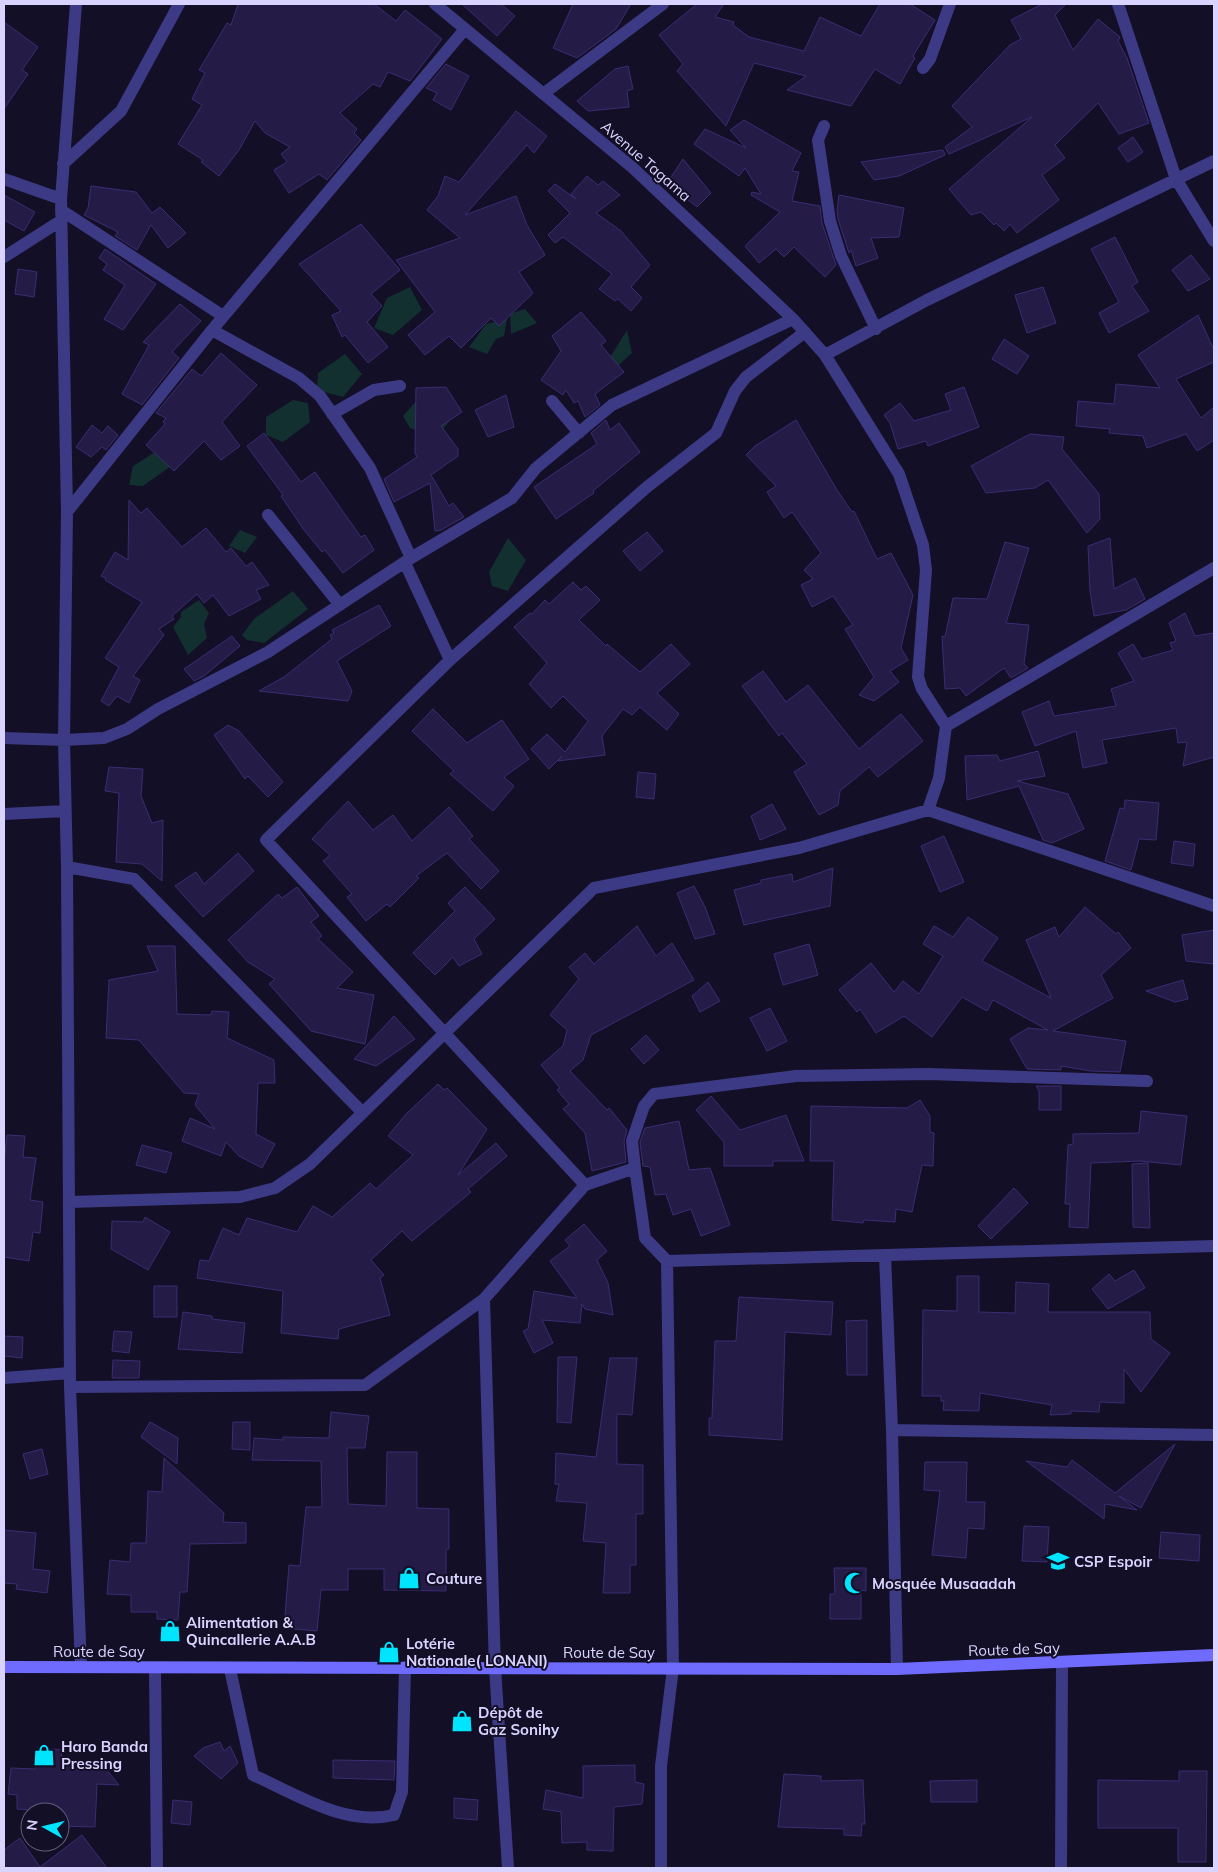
<svg xmlns="http://www.w3.org/2000/svg" width="1218" height="1872" viewBox="0 0 1218 1872" font-family="Mulish,sans-serif">
<rect width="100%" height="100%" fill="#130f26"/>
<path fill="#12302f" d="M410,287L422,310L393,335L374,328L387,298Z
M525,309L537,323L511,334L510,314Z
M507,319L504,336L496,339L487,354L469,347L486,324Z
M627,330L632,353L612,371L607,362Z
M345,354L362,374L343,397L317,390L318,373Z
M426,390L451,419L436,438L410,428L403,416Z
M293,400L308,403L310,422L283,442L266,435V417Z
M163,447L178,461L143,486L129,485L133,466Z
M240,530L257,537L245,553L229,546Z
M508,538L526,560L508,591L492,586L489,572Z
M293,591L308,609L264,643L247,640L242,635L254,619Z
M199,600L209,613L204,624L207,638L188,655L173,627L181,617V612Z"/>
<path fill="#241b47" stroke="#3b2d73" d="M238,4H374L396,21L405,10L442,39L410,81L388,72L380,87L373,84L340,113L357,129L354,133L361,140L327,180L319,174L289,193L274,170L287,162L281,154L290,147L265,133L255,121L239,150L219,176L201,162L203,160L178,144L202,105L192,99L205,73L199,70L227,23L231,25Z
M462,4H501L515,16L497,36Z
M573,4H631L616,29L577,58L553,48Z
M697,4H724L715,17L734,22L733,25L749,37L804,51L820,17L861,36L880,4H910L935,20L913,56L915,58L900,84L875,69L851,106L787,90L806,76L754,63L726,126L677,71L683,64L659,35Z
M1042,4H1066L1055,15L1073,50L1098,19L1120,37L1118,41L1127,58L1149,123L1119,134L1098,103L1055,145L1065,158L1042,175L1059,200L1017,233L1010,224L1004,231L996,223L994,225L981,212L971,215L949,189L1032,117L949,154L945,147L972,127L952,106L1010,45L1021,39L1011,20Z
M4,22L38,47L22,70L28,74L4,109Z
M446,64L469,76L451,110L433,100L437,93L426,88Z
M628,66L633,89L627,91L629,107L588,111L577,101L615,69Z
M516,111L547,136L534,153L527,145L465,215L516,196L527,225L545,255L519,272L533,293L499,326L491,318L461,348L449,336L425,355L408,335L435,312L396,260L460,238L427,210L438,196L445,176L459,182Z
M744,120L801,153L792,171L799,172L792,201L820,206L822,223L836,265L825,277L794,247L784,257L776,249L759,263L745,246L780,212L751,195L752,192L761,194L745,168L739,176L694,144L705,129L746,148L730,130Z
M1133,137L1143,152L1128,162L1118,148Z
M943,150L945,155L899,176L874,180L861,162Z
M683,159L711,193L697,207L667,183Z
M587,176L598,185L603,181L620,195L596,213L621,231L650,265L631,287L642,298L631,311L618,299L615,301L599,289L612,274L563,237L555,243L548,235L570,213L548,191L555,184L576,199L571,194Z
M91,186L136,192L152,213L160,207L186,233L168,248L151,225L137,250L115,236L118,232L84,215L88,208Z
M4,195L35,212L24,231L4,220Z
M839,195L904,208L899,237L871,238L878,258L856,266L851,250L849,253L838,219L837,210Z
M361,224L400,270L371,294L382,306L367,322L388,347L368,363L345,335L342,337L332,315L341,311L299,264Z
M1115,237L1138,282L1132,286L1149,311L1109,333L1099,313L1119,302L1091,249Z
M105,249L156,284L123,330L104,319L125,285L103,270L107,264L99,258Z
M1191,255L1210,279L1188,291L1172,270Z
M18,269L37,272L34,297L15,294Z
M1043,287L1056,323L1027,333L1015,295Z
M180,304L201,321L172,352L179,358L142,405L122,394L149,345L143,342Z
M581,312L606,341L601,345L624,372L595,394L600,405L585,417L578,401L574,403L566,390L563,395L541,380L561,351L552,336Z
M1198,315L1214,350V362L1176,379L1201,418L1214,407V440L1197,451L1186,434L1147,448L1143,436L1109,433L1110,429L1076,426L1078,401L1114,404L1116,384L1160,388L1138,355Z
M1004,339L1029,356L1017,374L992,359Z
M221,353L257,385L222,422L240,446L221,460L204,441L174,471L146,445L165,424L163,422L166,418L156,413L192,369L201,376Z
M446,387L462,412L441,426L458,449V456L431,475L449,506L453,503L464,517L441,530L435,531L430,483L394,502L384,479L417,457L415,453L416,388Z
M964,387L979,427L928,446L926,441L898,449L890,423L884,415L900,403L914,421L951,410L945,394Z
M506,395L514,427L488,437L475,410Z
M606,420L610,430L619,423L640,452L593,491L594,493L556,519L534,487L597,444L591,433Z
M796,420L837,490L852,512L854,511L877,559L891,553L913,595L901,648L908,660L890,671L899,682L874,701L859,695L874,677L845,629L853,625L833,596L812,607L801,585L813,579L804,570L821,553L792,512L784,518L767,492L776,486L746,455L755,446Z
M92,425L102,433L108,426L118,435L106,450L102,447L91,457L76,447Z
M264,433L301,482L315,472L361,537L365,535L374,550L343,573L325,550L322,552L304,530L281,496L283,495L247,446Z
M1030,434L1064,437L1062,449L1099,494L1100,519L1087,533L1048,480L1035,488L986,493L971,466Z
M129,500L141,513L147,508L182,547L206,528L226,552L231,548L246,566L252,562L269,585L256,590L261,599L229,616L213,595L204,603L197,594L172,616L174,619L159,629L164,635L133,676L140,680L129,703L117,696L109,706L101,701L119,667L105,658L142,602L105,580L106,578L101,576L115,552L128,560Z
M647,532L663,551L640,571L623,551Z
M1110,538L1114,589L1135,578L1145,599L1126,610L1094,616L1090,591L1088,546Z
M1005,542L1029,548L1006,623L1029,625L1024,664L1028,668L1011,678L1004,668L966,696L960,688L945,689L942,636L945,637L953,598L987,599Z
M573,582L581,590L586,586L600,600L579,620L606,646L607,644L640,672L671,644L690,664L657,693L679,714L667,730L640,707L632,715L623,709L602,736L605,755L558,761L562,756L549,769L531,749L547,734L565,752L588,721L563,696L551,708L529,684L547,663L514,627L530,613L532,614L545,600L549,604Z
M379,605L391,626L337,661L352,691L348,701L259,691L284,677L332,639L330,635L334,633L332,630Z
M1185,613L1195,636L1214,633V757L1183,766L1187,742L1178,743L1176,728L1102,740L1107,763L1083,768L1076,731L1035,746L1022,712L1049,701L1054,716L1116,706L1111,689L1134,681L1118,653L1133,644L1142,659L1173,650L1170,643L1176,641L1169,623Z
M232,636L240,646L204,676L194,681L184,669Z
M763,671L786,702L808,685L859,749L901,714L923,741L878,777L869,767L840,791L838,805L819,815L794,772L807,764L782,733L779,736L742,686Z
M433,709L467,743L502,720L529,759L504,777L514,786L493,811L450,774L454,771L412,731Z
M228,725L239,731L283,782L268,797L248,776L245,779L214,735Z
M1038,751L1045,776L1017,781L1068,794L1084,829L1052,843L1043,840L1019,786L967,800L965,756L997,755L1000,761Z
M109,767L143,769L141,796L152,823L163,820L162,881L142,864L116,862L119,793L105,791Z
M638,772L656,774L654,799L636,797Z
M1125,800L1159,803L1156,840L1139,839L1131,870L1105,861L1120,808L1124,809Z
M348,801L373,830L393,815L412,841L449,807L473,836L469,839L499,871L481,889L447,853L416,876L419,878L390,907L387,904L366,921L347,897L352,894L323,861L330,855L312,839Z
M772,804L786,829L760,840L751,816Z
M944,836L964,882L940,892L921,846Z
M1174,841L1195,844L1193,866L1171,863Z
M238,853L254,871L203,917L175,886L196,872L204,884Z
M833,868L830,906L744,925L734,890L761,883V880L792,874L793,882Z
M694,886L705,907L715,934L695,939L677,893Z
M297,887L319,916L311,922L322,936L318,939L353,972L337,988L374,995L365,1044L311,1031L269,984L275,979L248,962L228,940L278,894L282,898Z
M465,887L495,919L474,939L482,954L459,966L453,957L435,975L413,953L455,911L448,903Z
M1085,907L1116,934L1118,932L1131,948L1101,975L1113,998L1053,1031L1126,1041L1120,1072L1091,1071L1061,1066V1070L1027,1069L1010,1039L1028,1028L1048,1030L993,1000L987,1011L962,997L932,1037L904,1016L876,1033L860,1009L857,1012L839,990L871,963L894,992L903,981L919,994L943,956L923,944L934,926L953,937L968,917L998,938L982,961L1051,998L1026,940L1055,927L1059,937Z
M637,926L656,956L672,943L694,980L591,1035L583,1060L570,1071L607,1110L609,1108L627,1130L624,1141L626,1162L592,1171L585,1133L563,1109L569,1104L557,1090L560,1088L541,1065L563,1046L567,1030L550,1015L579,979L569,967L585,953L594,964Z
M1214,930V964L1186,961L1182,935Z
M809,944L818,975L783,985L774,954Z
M147,946H175L177,1014L211,1015L212,1011L229,1012L227,1038L274,1060L275,1083H258L256,1134L275,1144L262,1168L239,1156L226,1142L221,1156L182,1141L190,1118L215,1129L195,1105L199,1094L184,1093L139,1040L106,1038L109,980L158,971Z
M1183,980L1188,999L1175,1002L1146,991Z
M708,982L720,1001L700,1012L692,996Z
M770,1008L787,1041L767,1051L750,1018Z
M394,1016L415,1039L376,1066L354,1059Z
M646,1035L659,1050L644,1064L631,1049Z
M438,1084L444,1090L447,1088L487,1129L458,1175L496,1143L507,1156L468,1189L471,1192L412,1241L402,1231L371,1260L384,1275L380,1278L390,1315L339,1329L338,1339L281,1333L283,1291L197,1278L200,1260L209,1261L223,1228L239,1235L247,1218L297,1232L313,1206L332,1217L370,1183L376,1189L413,1155L388,1136L406,1114Z
M1036,1086H1061V1110H1039V1091Z
M711,1096L740,1130L786,1115L804,1161H773V1166H724V1142L696,1110Z
M920,1100L930,1116V1132L934,1133L933,1166L922,1165L912,1212L896,1209L895,1222L864,1220L863,1223L832,1220L834,1161H810L811,1106L907,1108Z
M1141,1111L1187,1116L1181,1165L1140,1161L1091,1163L1088,1228L1069,1227L1070,1204H1065L1068,1145L1073,1144V1134L1139,1133Z
M679,1121L689,1170L710,1168L730,1225L701,1236L691,1209L673,1215L666,1194L655,1195L650,1167L643,1166L640,1142L645,1128Z
M7,1135L25,1136L23,1157L36,1158L30,1200L43,1202L40,1233L33,1232L29,1261L4,1257V1162Z
M142,1145L172,1153L166,1173L136,1165Z
M1148,1163L1150,1228L1133,1227L1132,1164Z
M1014,1188L1028,1203L991,1239L978,1226Z
M145,1217L170,1232L148,1270L111,1249L112,1221L143,1222Z
M584,1224L607,1251L597,1260L608,1283L613,1315L585,1309L582,1304L580,1323L542,1320L553,1343L534,1353L523,1331L528,1329L534,1291L577,1298L550,1261L570,1246L565,1240Z
M1134,1270L1145,1288L1108,1309L1092,1289L1109,1274L1115,1281Z
M957,1276H979V1312L1015,1313L1016,1282L1049,1284L1048,1312H1150L1151,1339L1170,1353L1141,1392L1124,1369V1403L1100,1402L1099,1412L1071,1411V1414L1050,1415L1052,1405L980,1393L979,1411L943,1410L944,1401H941V1396H922L923,1310L957,1311Z
M154,1286H177V1317H154Z
M739,1297L833,1302L831,1335L785,1332L782,1440L709,1435V1418H712L715,1341H736Z
M183,1312L212,1316V1319L245,1323L242,1353L178,1349Z
M867,1320V1375H847L846,1321Z
M114,1331L132,1332L129,1353L112,1351Z
M4,1336L23,1337L22,1358L4,1356Z
M558,1357H577L571,1423L557,1422Z
M610,1358H637L632,1415L617,1414V1464L643,1465V1514H636V1565H630V1593H603L606,1543L583,1541L587,1503L556,1501L559,1484H555L556,1453L596,1457Z
M113,1360L140,1361L139,1378H112Z
M331,1412L369,1416L365,1448H347L348,1504L386,1506L387,1452H417V1508L449,1509V1549H446V1591L384,1590V1569H348V1590H321L317,1631L284,1628L289,1565L300,1566L306,1507H322L321,1461L252,1460L254,1438L283,1440V1437L329,1438Z
M150,1422L178,1438L177,1464L141,1437Z
M233,1422H250V1450L232,1449Z
M1175,1444L1141,1508L1119,1496L1137,1510L1105,1504L1104,1519L1026,1461L1067,1467L1072,1460L1115,1493Z
M42,1449L48,1474L30,1479L23,1454Z
M164,1458L224,1513L223,1522L246,1523V1543L190,1544L187,1592H180L178,1620L157,1619V1612H131V1595L107,1594L110,1560L130,1562L131,1543H146L148,1491L162,1492Z
M925,1462H967L966,1502H985L984,1529L968,1528L966,1558L932,1555L940,1491L924,1490Z
M1024,1526L1049,1527L1047,1562L1022,1561Z
M4,1530L36,1533L33,1569L50,1571L47,1593L16,1589L17,1584L4,1583Z
M1161,1532L1200,1535L1199,1561L1159,1558Z
M834,1568H866V1591L861,1590V1619H830V1594H835Z
M220,1742L224,1751L230,1746L238,1763L221,1779L194,1756L203,1748Z
M38,1747L62,1750L61,1761L101,1763L119,1785L97,1784L95,1827L60,1826L61,1812L17,1809V1795L8,1794L11,1768L35,1769Z
M333,1760L395,1761L394,1780L333,1778Z
M635,1765V1782L644,1784L642,1804L614,1807L613,1851L587,1850V1842L562,1843L561,1812L543,1809L546,1790L583,1798V1766Z
M1179,1771H1207L1206,1862H1178V1828H1098V1780L1179,1781Z
M784,1774L821,1776V1781L863,1780L865,1824H862L861,1836L844,1835V1829L778,1827Z
M977,1780V1802H931L930,1781Z
M454,1798L478,1800L477,1820L454,1818Z
M173,1800L192,1802L190,1825L171,1823Z
M82,1835L107,1868H4V1850L20,1838L40,1867Z"/>
<g fill="none" stroke-linecap="round" stroke-linejoin="round">
<path stroke="#3d3a85" stroke-width="12" d="M230,1669L253,1775C296,1794 345,1827 394,1815L402,1792L405,1667"/>
<path stroke="#3d3a85" stroke-width="12" d="M76,4L61,199L67,512L64,740L67,867L70,1387L81,1667
M435,4L633,168L793,319L825,355L899,474L923,545L926,570L918,677L922,689L946,726
M1118,4L1176,179L1214,241
M923,68L930,59L950,4
M543,94L663,4
M824,126L818,140L830,221L841,256L876,329
M63,164L121,111L179,4
M4,179L61,199
M61,210L223,316
M4,257L62,220
M212,330L299,378L320,396L370,468L411,558
M825,355L927,300L1214,161
M552,401L579,433
M332,414L374,390L400,386
M67,512L212,330L465,29
M268,515L340,605
M405,563L450,660
M4,738L64,740L104,738L127,729L158,709L268,652L411,558L512,498L536,468L612,405L793,319
M928,810L1214,906
M4,814L65,811
M67,867L134,879L363,1113
M635,1168L632,1141L644,1106L654,1094L796,1076L928,1074L1147,1081
M585,1185L266,840L450,660L647,487L716,433L735,391L746,377L805,332
M69,1202L240,1197L275,1188L310,1164L594,888L799,848L928,810L939,778L946,726L1214,568
M885,1255L892,1430L897,1669
M667,1261L1214,1246
M484,1299L495,1668L508,1868
M4,1378L70,1373
M70,1387L365,1385L484,1299L585,1185L635,1168L645,1238L667,1261L673,1668L661,1766V1868
M892,1430L1214,1435
M155,1668L157,1868
M1061,1868L1062,1664"/>
<path stroke="#6f6bff" stroke-width="12" d="M4,1667L897,1669L1214,1655"/>
</g>
<defs>
<g id="school-bare" transform="scale(1.725)"><path d="M0-5L7-2L0 1L-7-2ZM-4 1L0 2.5L4 1V4Q0 6-4 4Z" fill="#00e5ff" stroke="#130f26" stroke-width="2.5" paint-order="stroke"/></g>
<g id="shop-bare" transform="scale(1.725)"><path d="M-5-2.5h2.3a2.7 3.5 0 0 1 5.4 0H5L5.5 6h-11ZM-1.5-2.5h3a1.5 2.3 0 0 0-3 0Z" fill="#00e5ff" stroke="#130f26" stroke-width="2.5" paint-order="stroke"/></g>
<g id="mosque-bare" transform="scale(1.725)"><path d="M3.5-4.9A6 6 0 1 0 3.5 4.9A5 5 0 1 1 3.5-4.9Z" fill="#00e5ff" stroke="#130f26" stroke-width="2.5" paint-order="stroke"/></g>
</defs>
<g fill-rule="evenodd">
<use href="#school-bare" x="1058" y="1561"/>
<use href="#shop-bare" x="409" y="1578"/>
<use href="#mosque-bare" x="855" y="1583"/>
<use href="#shop-bare" x="170" y="1631"/>
<use href="#shop-bare" x="389" y="1652"/>
<use href="#shop-bare" x="462" y="1721"/>
<use href="#shop-bare" x="44" y="1755"/>
</g>
<g text-anchor="middle" dominant-baseline="central" stroke-width="4" stroke-linejoin="round" paint-order="stroke">
<g font-size="15" fill="#d9d4ff" stroke="#130f26">
<text transform="translate(646 161) rotate(41)">Avenue Tagama</text>
<text transform="translate(1014 1649) rotate(-2)">Route de Say</text>
<text x="99" y="1651">Route de Say</text>
<text x="609" y="1652">Route de Say</text>
</g>
<g font-size="15" font-weight="bold" fill="#d9d4ff" stroke="#130f26" text-anchor="start">
<text x="1074" y="1561">CSP Espoir</text>
<text x="426" y="1578">Couture</text>
<text x="872" y="1583">Mosquée Musaadah</text>
<text x="186" y="1622">Alimentation &amp;<tspan x="186" dy="17">Quincallerie A.A.B</tspan></text>
<text x="406" y="1643">Lotérie<tspan x="406" dy="17">Nationale( LONANI)</tspan></text>
<text x="478" y="1712">Dépôt de<tspan x="478" dy="17">Gaz Sonihy</tspan></text>
<text x="61" y="1746">Haro Banda<tspan x="61" dy="17">Pressing</tspan></text>
</g>
</g>
<rect width="1218" height="1872" fill="none" stroke="#d9d4ff" stroke-width="10"/>
<g transform="translate(45 1827) rotate(278)"><circle r="24" fill="#130f26" stroke="#625e7d"/>
<path d="M0-4L9 19L0 12L-9 19Z" fill="#00e5ff"/>
<text y="-8" font-size="14" font-weight="bold" text-anchor="middle" fill="#d9d4ff">N</text>
</g>
</svg>
